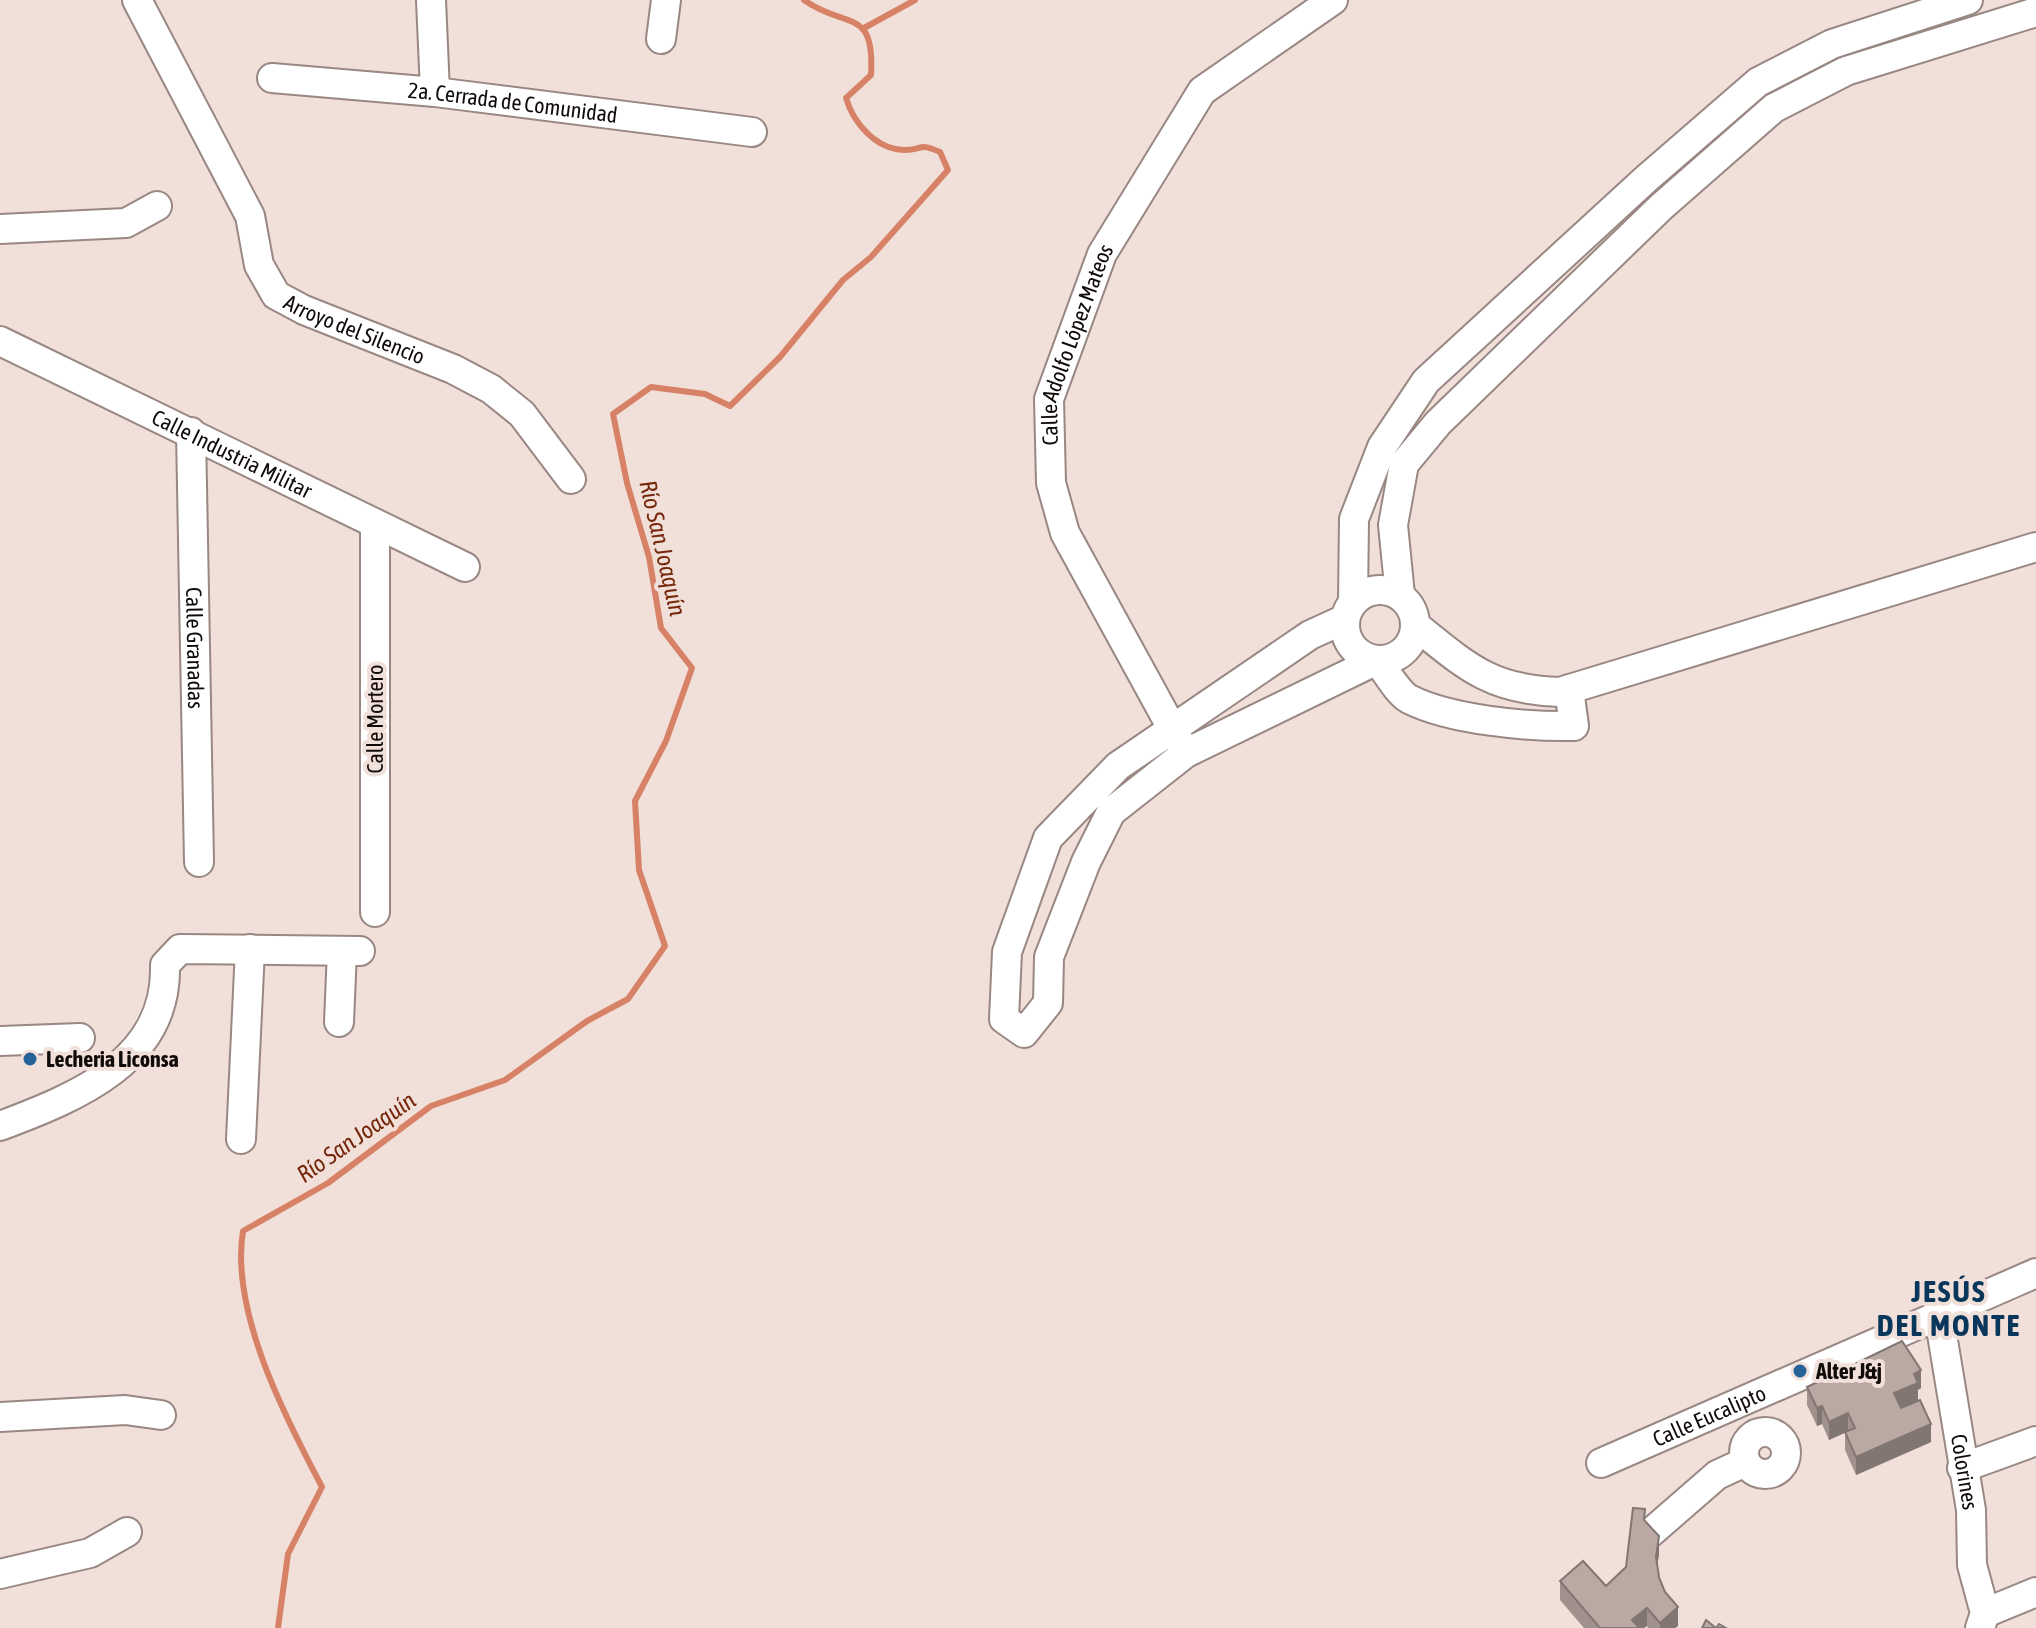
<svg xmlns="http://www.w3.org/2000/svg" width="2036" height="1628" viewBox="0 0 2036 1628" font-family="'Asap Condensed',sans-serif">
<rect width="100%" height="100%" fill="#f1dfd9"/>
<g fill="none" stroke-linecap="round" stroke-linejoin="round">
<path stroke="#d78266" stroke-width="6" d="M864,28L915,0
M278,1628L288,1554L322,1487C285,1417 230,1311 243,1231L328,1183L431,1106L505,1080L587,1021L628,999L665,946L639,870L635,801L666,741L692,668L661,628L649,557L627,483L613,414L651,387L705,394L730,406L780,357L843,280L871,257L948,170L940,152C917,142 924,150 904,150C875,149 853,122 846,98L871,75C875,6 846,30 804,0"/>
<g stroke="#988782" stroke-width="32">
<g id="minor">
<path id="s1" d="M137,0L250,216L259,265L276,295L304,310L453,369L491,389L522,414L571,479"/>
<path d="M431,0L435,92"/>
<path d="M661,39L666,0"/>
<path id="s2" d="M272,78L435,92L752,132"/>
<path d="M0,229L126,223L157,206"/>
<path id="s3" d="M0,341L465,567"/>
<path id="s4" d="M191,432L199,862"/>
<circle cx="1380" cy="625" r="35"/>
<path d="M1400,595L1393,525L1404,464L1438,423L1661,207L1774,108L1846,71L2036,12"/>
<path d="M1353,601L1354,519L1382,447L1426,381L1646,179L1758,82L1832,44L1968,0"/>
<path d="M1345,619L1310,635L1118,766L1048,838L1007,952L1004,1019L1024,1033L1048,1003L1049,957L1086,862L1111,812L1186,753L1377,660C1386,671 1397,692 1409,699C1450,720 1528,727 1574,726L1569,689"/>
<path d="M1415,625C1467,667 1491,690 1560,692L2036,547"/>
<path id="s5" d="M1179,741L1065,533L1051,483L1049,399L1102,254L1202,91L1333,0"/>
<path d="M375,912V526"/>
<path d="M339,1022L342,951"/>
<path d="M0,1041L80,1038"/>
<path d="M0,1126C77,1097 168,1061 165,965L180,949L360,951"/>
<path d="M241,1139L250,949"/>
<path id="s6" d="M1939,1316L1971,1510L1972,1565L1985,1613L1980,1628"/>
<path d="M0,1417L125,1410L161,1415"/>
<circle cx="1765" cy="1453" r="21"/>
<path id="s7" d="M1601,1463L2036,1273"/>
<path d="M1962,1468L2036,1441"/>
<path d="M1648,1535L1717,1475L1745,1462"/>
<path d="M0,1574L90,1553L127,1532"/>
<path d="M1985,1613L2036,1592"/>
</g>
</g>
<use href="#minor" stroke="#fff" stroke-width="28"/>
</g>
<path fill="#a0918c" d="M1807,1387L1921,1388L1918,1390V1401L1931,1442L1856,1475L1845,1450V1433L1829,1440L1822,1424L1817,1426L1807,1405Z
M1645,1522L1659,1554L1657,1566L1659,1577L1678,1626L1675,1628H1648L1647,1626L1644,1628H1584L1560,1600V1581L1606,1586L1626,1567Z"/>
<path fill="#827672" d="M1921,1370V1388L1918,1390V1401L1894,1411V1393L1914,1374Z
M1822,1406V1424L1817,1426V1408Z
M1848,1413V1431L1829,1440V1422Z
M1931,1424V1442L1856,1475V1457Z
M1659,1536V1554L1656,1575V1557Z
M1678,1607V1626L1675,1628H1660V1623Z
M1647,1608V1626L1644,1628H1632V1620Z"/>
<path fill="#baa9a3" stroke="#827672" stroke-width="2" d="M1902,1341L1921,1370L1914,1374L1918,1383L1894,1393L1901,1408L1920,1400L1931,1424L1856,1457L1845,1432L1855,1428L1848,1413L1829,1422L1822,1406L1817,1408L1807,1387Z
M1633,1508L1645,1509L1644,1520L1659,1536L1656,1557L1659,1577L1665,1592L1678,1607L1660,1623L1647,1608L1632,1620L1639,1628H1600L1560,1581L1583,1561L1606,1586L1626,1567Z
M1706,1620L1716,1628L1719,1624L1726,1628H1702Z"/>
<g fill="#246299" stroke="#f1dfd9" stroke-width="3">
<circle cx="30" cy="1059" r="8"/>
<circle cx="1800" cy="1371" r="8"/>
</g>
<g text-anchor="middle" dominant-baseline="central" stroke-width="8" stroke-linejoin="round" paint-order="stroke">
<g font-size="22" fill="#100a08" stroke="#f1dfd9">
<text stroke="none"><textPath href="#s2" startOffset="242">2a. Cerrada de Comunidad</textPath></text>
<text stroke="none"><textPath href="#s1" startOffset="414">Arroyo del Silencio</textPath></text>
<text stroke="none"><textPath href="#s5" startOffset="432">Calle Adolfo López Mateos</textPath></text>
<text stroke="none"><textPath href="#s3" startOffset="258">Calle Industria Militar</textPath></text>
<text stroke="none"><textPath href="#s4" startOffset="216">Calle Granadas</textPath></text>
<text transform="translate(375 719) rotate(-90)">Calle Mortero</text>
<text stroke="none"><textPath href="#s7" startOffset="118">Calle Eucalipto</textPath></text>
<text stroke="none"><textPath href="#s6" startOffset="158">Colorines</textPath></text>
</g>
<g font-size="22" font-weight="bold" fill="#100a08" stroke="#f1dfd9" text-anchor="start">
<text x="46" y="1059">Lecheria Liconsa</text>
<text x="1816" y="1371">Alter J&amp;j</text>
</g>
<g font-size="24" font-style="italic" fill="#75280b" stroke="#f1dfd9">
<text transform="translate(663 548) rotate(77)">Río San Joaquín</text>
<text transform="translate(356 1137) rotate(-35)">Río San Joaquín</text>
</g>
<g font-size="30" font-weight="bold" letter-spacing="2" fill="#09365b" stroke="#f1dfd9">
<text x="1949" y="1291">JESÚS<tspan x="1949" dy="34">DEL MONTE</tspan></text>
</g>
</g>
</svg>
